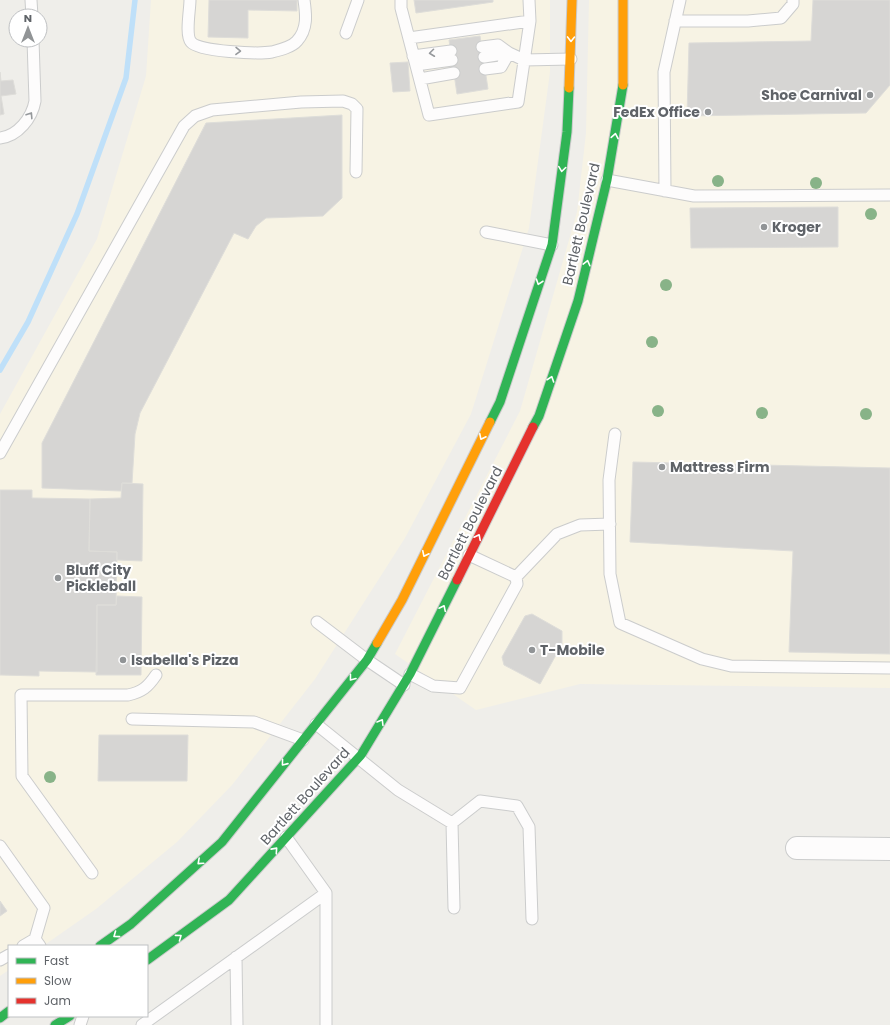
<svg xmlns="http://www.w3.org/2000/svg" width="890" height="1025" viewBox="0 0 890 1025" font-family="Poppins,sans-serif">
<rect width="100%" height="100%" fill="#efeeea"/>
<path fill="#f7f3e4" d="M151,0H550V72L529,228L471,414L405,538L315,679L232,785L177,842L96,909L43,946H9V970L0,976V414L97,239L146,76Z
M589,0H890V688L580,684L476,710L395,654L520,411L577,212L586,133Z"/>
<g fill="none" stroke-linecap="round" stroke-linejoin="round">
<path stroke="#bfe0f9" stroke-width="5.5" d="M0,370L28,322L77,214L126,78L135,0"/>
</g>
<path fill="#d6d5d3" stroke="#deddd9" d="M209,0H297V11L248,10V38L208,37Z
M414,0H493V2L416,13Z
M813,0H890V85L866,113L687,116L689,43L811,41Z
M480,36L488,89L457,94L449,40Z
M408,62L410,91L393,92L390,63Z
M0,72L1,81L13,80L16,94L1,96L4,114L0,115Z
M342,115V198L323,216L266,218L256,226L248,239L234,233L140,413L135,434L132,483H122L121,491L42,488V443L206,123Z
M838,207V247L691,248L690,208Z
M633,462L890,468V654L789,652L793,551L630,542Z
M122,483L143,484L142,561L117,560V552L89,551L90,499L121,498Z
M0,490H32V498L90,499L89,551L117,552L116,605H97V672L39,671V676L0,675Z
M117,596L142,597L141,675H96L97,605H116Z
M532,614L562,631V644L540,684L504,665L502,657L525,616Z
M99,735H188L187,781H98Z
M0,901L7,911L0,916Z"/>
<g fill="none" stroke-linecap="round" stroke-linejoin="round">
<g stroke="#cbcccc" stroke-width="13">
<path id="lane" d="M31,0L32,16
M190,0C190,10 185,35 191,42C199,52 259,54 272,52C280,50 292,47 297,41C308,29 306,14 304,0
M401,0V8L429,115L518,102L530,21L529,0
M675,21H748L781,18L793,4V0
M346,33L358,0
M409,38L530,21
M482,47L498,45L509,53L524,60L571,59
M413,56L451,51
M484,57L509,53
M416,65L452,60
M485,69L501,67L509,53
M420,79L454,73
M0,138C18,136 32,118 35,101L33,40
M607,180L694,196L890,195
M665,191L664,72L680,0
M486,232L552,245
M615,434L609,480L610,574L620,623L702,659L731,666L890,668
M0,453L184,126L195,116L212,110L301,102L343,101L352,104L357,109L356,172
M516,577L557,534L580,525L610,524
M317,622L367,660L404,685
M410,674L433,686L460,688L517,584L516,577L469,555
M132,719L254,722L303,740
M316,724L398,790L452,823L480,801L517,806L529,827L532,919
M452,823L454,908
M0,846L44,908L35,939
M92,873L22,776L21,695H128C142,692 148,687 156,675
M326,893V1025
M23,946L35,939L40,946
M236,957L237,1025
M0,960L9,955
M80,1025L83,1016
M142,1025L326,893L286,837"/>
</g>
<g stroke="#cbcccc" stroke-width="24">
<path id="street" d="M797,848L890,849"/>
</g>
<g stroke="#cacacb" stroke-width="11">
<path id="fast" d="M490,422L500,402L552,245L567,132L569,88
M533,427L539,416L578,301L607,180L623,85
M100,946L131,924L222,842L367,660L377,643
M147,960L229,900L361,755L410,674L457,580
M0,1018L9,1011
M55,1025L70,1016"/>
</g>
<g stroke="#cacacb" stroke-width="11">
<path id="slow" d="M623,0V85
M569,88L572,0
M377,643L402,600L490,422"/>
</g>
<g stroke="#cacacb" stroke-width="11">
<path id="jam" d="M457,580L533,427"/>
</g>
<use href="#lane" stroke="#fdfcfc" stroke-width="11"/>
<use href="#street" stroke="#fdfcfc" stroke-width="22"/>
<use href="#fast" stroke="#30b455" stroke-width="9"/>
<use href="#slow" stroke="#ff9f0a" stroke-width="9"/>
<use href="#jam" stroke="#e5322d" stroke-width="9"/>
</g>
<g fill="#88b388">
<circle cx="718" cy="181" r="6"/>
<circle cx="816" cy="183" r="6"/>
<circle cx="871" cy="214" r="6"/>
<circle cx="666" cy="285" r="6"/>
<circle cx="652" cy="342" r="6"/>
<circle cx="658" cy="411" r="6"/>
<circle cx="762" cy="413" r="6"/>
<circle cx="866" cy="414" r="6"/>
<circle cx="50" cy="777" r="6"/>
</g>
<defs><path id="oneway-chevron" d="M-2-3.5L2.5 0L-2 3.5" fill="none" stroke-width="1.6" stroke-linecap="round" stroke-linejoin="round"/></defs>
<g stroke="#fff">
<use href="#oneway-chevron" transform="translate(571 39) rotate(91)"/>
<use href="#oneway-chevron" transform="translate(615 136) rotate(-80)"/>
<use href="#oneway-chevron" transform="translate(562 169) rotate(98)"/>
<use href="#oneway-chevron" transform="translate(587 263) rotate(-76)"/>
<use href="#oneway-chevron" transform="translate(539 282) rotate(109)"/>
<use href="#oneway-chevron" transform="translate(551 379) rotate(-71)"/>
<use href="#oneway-chevron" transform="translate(482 437) rotate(116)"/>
<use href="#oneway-chevron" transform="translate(478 537) rotate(-63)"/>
<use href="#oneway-chevron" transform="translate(425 554) rotate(116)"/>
<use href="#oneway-chevron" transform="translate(443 608) rotate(-64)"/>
<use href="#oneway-chevron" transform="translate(352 678) rotate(128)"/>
<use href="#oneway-chevron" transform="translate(381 722) rotate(-59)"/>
<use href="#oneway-chevron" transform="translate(284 763) rotate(129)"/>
<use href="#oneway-chevron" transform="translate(275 850) rotate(-48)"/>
<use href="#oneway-chevron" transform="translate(200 862) rotate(138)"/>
<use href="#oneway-chevron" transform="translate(116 935) rotate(144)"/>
<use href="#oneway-chevron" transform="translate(179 937) rotate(-36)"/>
</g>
<g stroke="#96999c">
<use href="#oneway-chevron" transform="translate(238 51) rotate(1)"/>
<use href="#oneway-chevron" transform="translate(432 53) rotate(173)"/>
<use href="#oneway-chevron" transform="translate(30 115) rotate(-57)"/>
</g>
<g fill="#919496" stroke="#fff" stroke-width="1.5">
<circle cx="870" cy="95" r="4"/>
<circle cx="708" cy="112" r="4"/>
<circle cx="764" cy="227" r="4"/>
<circle cx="662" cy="467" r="4"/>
<circle cx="58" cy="578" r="4"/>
<circle cx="532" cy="650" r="4"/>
<circle cx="123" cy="660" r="4"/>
</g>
<g text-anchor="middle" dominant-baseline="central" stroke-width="4" stroke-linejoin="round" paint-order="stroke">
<g font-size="14" font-weight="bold" fill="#5f6368" stroke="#fff" text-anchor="start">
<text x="862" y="95" text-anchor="end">Shoe Carnival</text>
<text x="700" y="112" text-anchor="end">FedEx Office</text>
<text x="772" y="227">Kroger</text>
<text x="670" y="467">Mattress Firm</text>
<text x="66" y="570">Bluff City<tspan x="66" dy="16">Pickleball</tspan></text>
<text x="540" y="650">T-Mobile</text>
<text x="131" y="660">Isabella's Pizza</text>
</g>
<g font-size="14" fill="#5f6368" stroke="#fff">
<text transform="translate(581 224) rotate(-77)">Bartlett Boulevard</text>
<text transform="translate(470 523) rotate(-63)">Bartlett Boulevard</text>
<text transform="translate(305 796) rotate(-48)">Bartlett Boulevard</text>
</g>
</g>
<rect x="8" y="945" width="140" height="72" fill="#ffffff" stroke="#bfc1c3"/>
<rect x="16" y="958" width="20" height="6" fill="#30b455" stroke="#bfc1c3"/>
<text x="44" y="965" font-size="12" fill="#5f6368">Fast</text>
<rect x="16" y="978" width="20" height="6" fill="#ff9f0a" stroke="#bfc1c3"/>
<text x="44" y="985" font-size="12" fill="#5f6368">Slow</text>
<rect x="16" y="998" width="20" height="6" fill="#e5322d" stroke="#bfc1c3"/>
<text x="44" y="1005" font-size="12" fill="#5f6368">Jam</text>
<g transform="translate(28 28)"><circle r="19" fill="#ffffff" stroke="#bfc1c3"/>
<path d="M0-3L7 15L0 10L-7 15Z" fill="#919496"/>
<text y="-6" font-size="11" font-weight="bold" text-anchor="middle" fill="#5f6368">N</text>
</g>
</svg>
